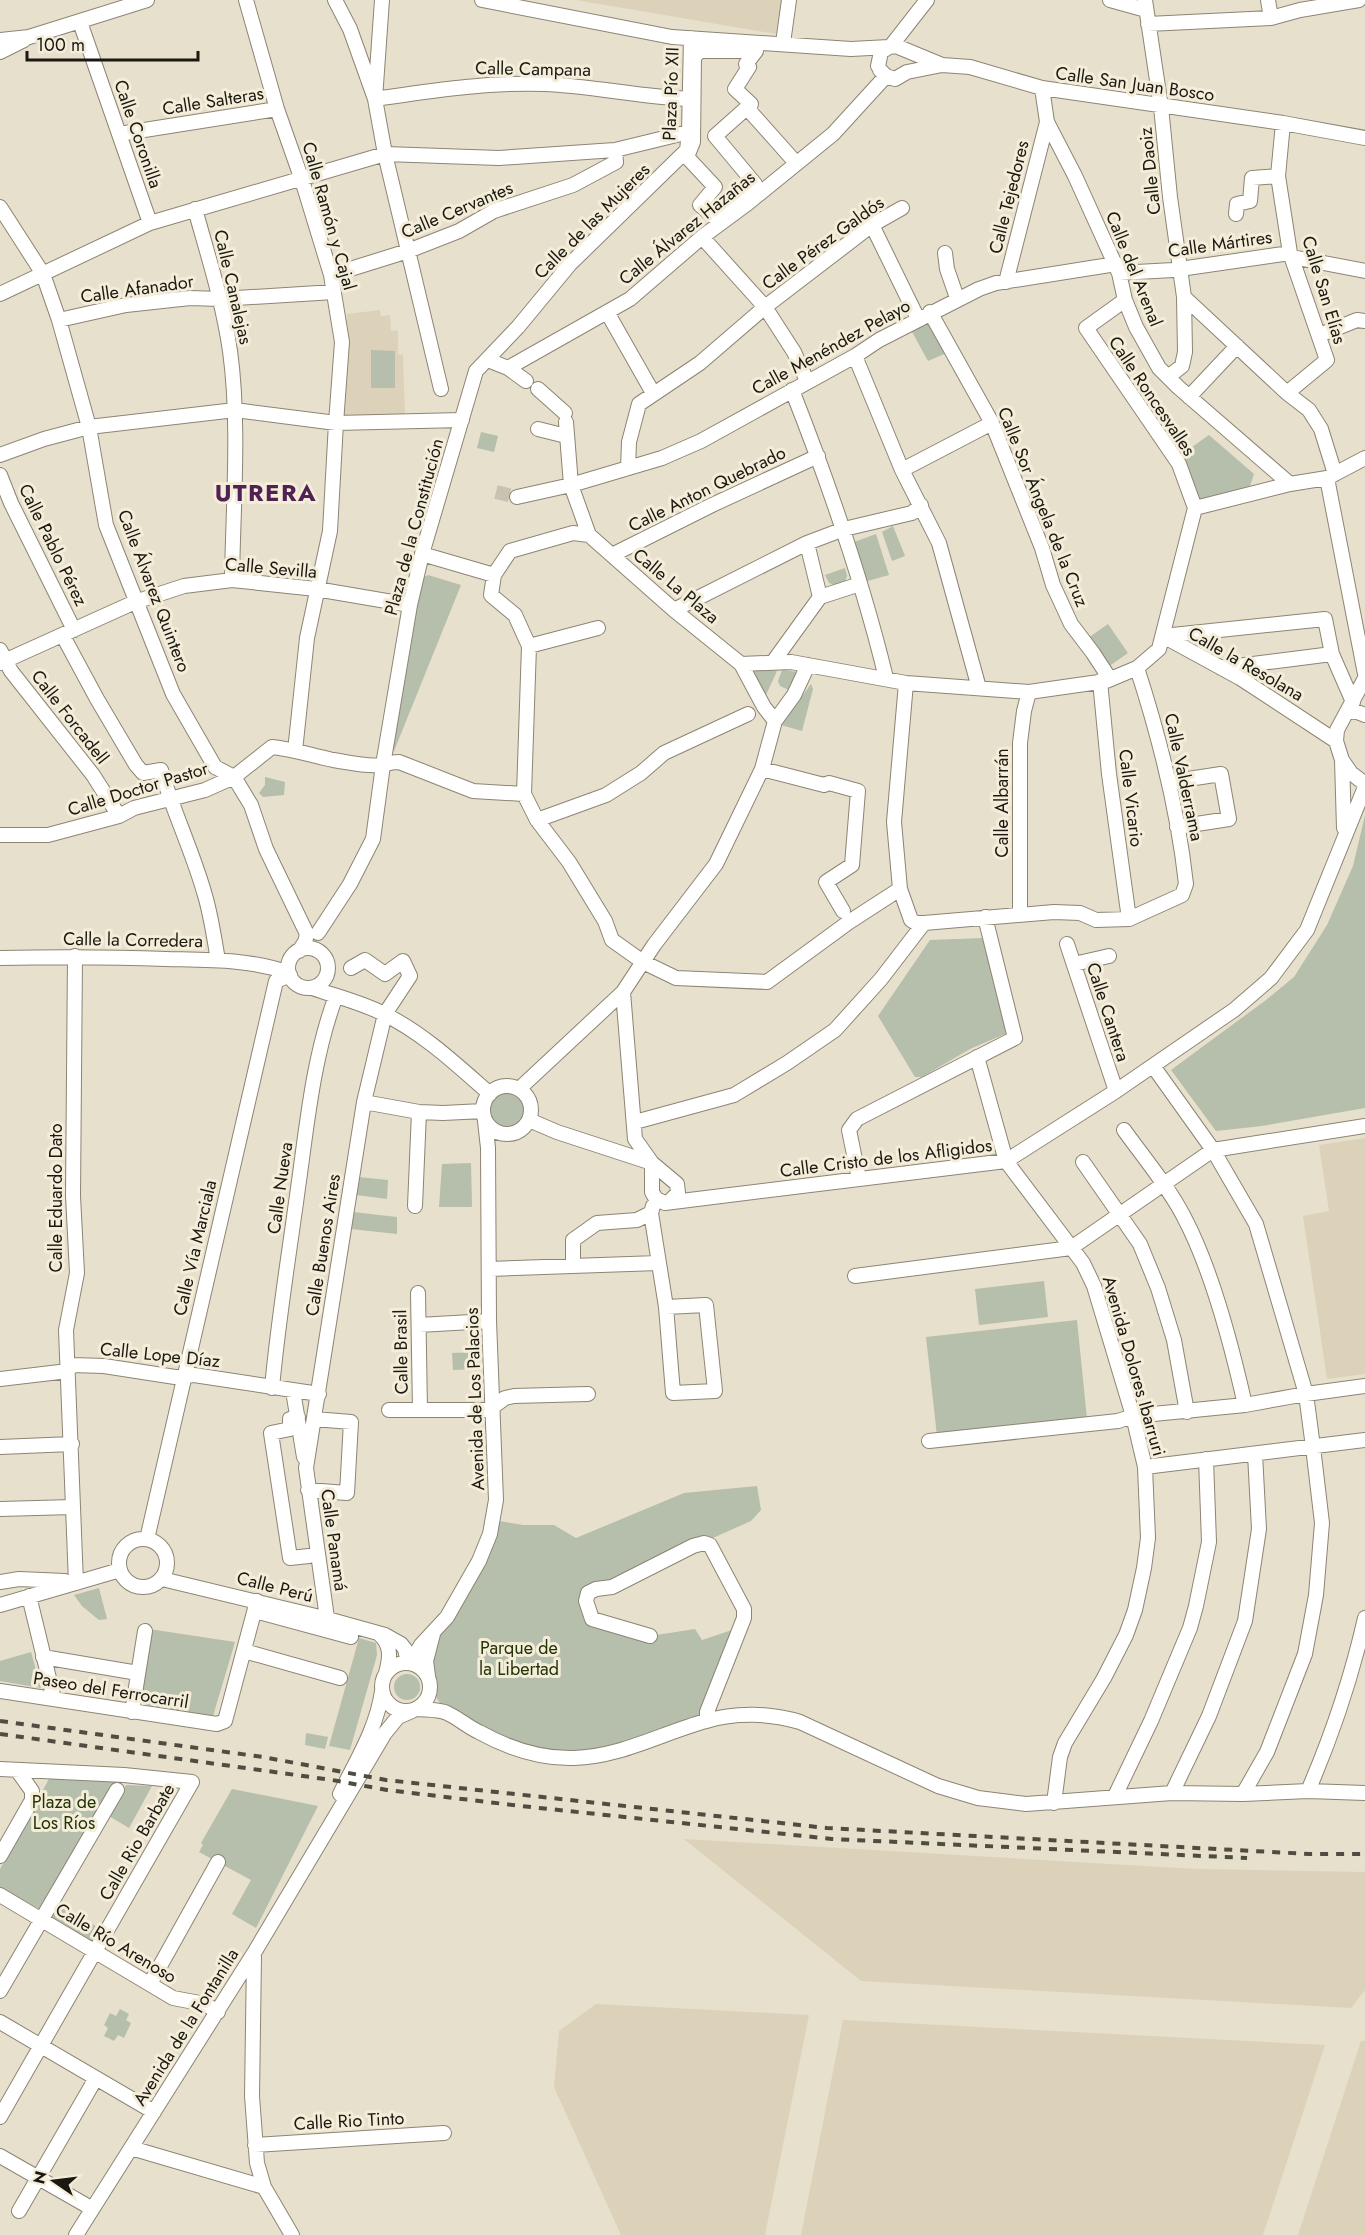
<svg xmlns="http://www.w3.org/2000/svg" width="1365" height="2235" viewBox="0 0 1365 2235" font-family="Jost,sans-serif">
<rect width="100%" height="100%" fill="#e7e0cc"/>
<path fill="#dcd2b9" d="M576,0H783L776,34Z
M380,310L381,316L390,315L391,331L398,330V354L403,355L405,419H341L347,314Z
M1365,1138V1374L1327,1379L1303,1216L1329,1211L1319,1145Z
M684,1839L1196,1869L1365,1872V1990L1351,2008L861,1981Z
M596,2004L809,2015L765,2235H621L554,2087L559,2031Z
M843,2020L1325,2045L1263,2235H801Z
M1361,2041H1365V2235H1298Z"/>
<path fill="#b6beac" d="M929,317L949,352L928,361L910,328Z
M371,350L395,351V388H371Z
M481,432L498,436L494,452L477,448Z
M1209,435L1254,474L1250,486L1198,500L1182,454Z
M893,526L905,556L892,561L882,532Z
M876,534L889,575L864,582L854,542Z
M845,568L847,576L845,582L834,585L829,583L825,575Z
M428,575L461,585L394,751L387,748L397,696L424,577Z
M1108,624L1128,653L1108,667L1088,638Z
M757,668L777,671L765,697L751,677Z
M782,670L798,672L791,691L780,686L778,681Z
M811,684L813,689L802,731L781,725Z
M265,777L285,782L284,795L263,797L259,793L265,785Z
M1365,815V1108L1262,1126L1216,1131L1171,1070L1266,1000L1294,977L1327,925L1353,866Z
M984,938L1007,1033L970,1049L922,1077H915L878,1016L930,940Z
M489 1110a18 18 0 1 1 36 0a18 18 0 1 1-36 0Z
M471,1163L472,1207H439L442,1164Z
M358,1177L388,1180L387,1199L356,1195Z
M353,1212L397,1217V1234L351,1229Z
M1044,1281L1048,1317L979,1325L975,1289Z
M1077,1320L1087,1419L937,1436L926,1337Z
M478,1352L479,1369L453,1370L452,1353Z
M757,1486L761,1510L751,1521L589,1593L588,1610L650,1636L695,1629L702,1640L741,1627L707,1721L603,1754L539,1755L446,1712L430,1688L426,1661L493,1520L523,1525H554L576,1538L684,1493Z
M99,1588L107,1619L99,1620L82,1606L74,1595Z
M149,1629L235,1642L213,1716L136,1703Z
M359,1638L376,1643L377,1655L350,1750L329,1746Z
M31,1652L41,1688L0,1681V1661Z
M394 1687a13 13 0 1 1 26 0a13 13 0 1 1-26 0Z
M306,1733L328,1737L325,1749L305,1745Z
M50,1777L117,1782L42,1910L0,1888V1869Z
M126,1785L152,1786L129,1828L109,1816Z
M232,1789L318,1806L256,1928L232,1914L251,1880L199,1852L203,1845L201,1843Z
M58,1905L103,1930L93,1945L50,1920Z
M120,2009L129,2014L126,2020L131,2023L124,2038L118,2035L114,2041L104,2036L108,2028L104,2025L110,2013L116,2016Z"/>
<g fill="none" stroke-linecap="round" stroke-linejoin="round">
<path stroke="#c8c2b0" stroke-width="14" stroke-dasharray="14 7" stroke-linecap="butt" d="M496,492L517,497"/>
<g stroke="#8c8574" stroke-width="16">
<path id="minor" d="M246,0L277,109L302,180L331,275L342,342L336,423L330,531L307,638L295,751
M335,0L350,29L375,99L385,154L441,389
M382,0L375,99C431,91 487,82 544,84C593,86 641,97 690,99
M482,0L672,37L851,49L889,47
M1110,0L1146,10
M1145,0L1161,107L1170,197L1184,297L1185,352L1182,366L1168,377
M1268,0L1271,18
M80,22L150,223
M1148,24L1271,18L1300,10L1359,0
M0,40L29,37L147,0
M783,43L789,0
M891,46L927,0
M700,51H756L746,64L749,67L735,89L751,104L715,136L755,184L713,216L700,205L715,187L687,157L693,142L694,57Z
M0,52L24,40
M878,66L881,52L889,47L896,46L942,65L970,67L1042,88L1283,123L1365,138
M880,70L886,76L895,79L907,72L942,65
M1042,88L1047,122L1075,176L1119,273L1125,300L1136,327L1159,368L1178,387L1290,484
M747,108L796,163
M1283,123L1278,176L1290,253L1327,360L1287,393
M119,134L277,109
M0,207L43,274L59,320L89,427L106,525L173,694L215,767L234,777L251,805L266,849L307,934L305,942L299,951
M195,209C208,256 223,302 230,351C240,423 233,507 232,580
M1236,214L1237,204L1250,201L1252,178L1278,176
M872,225L918,319
M702,237L765,307L794,352L807,381
M945,253L947,269L957,298
M1292,257L1365,271
M1119,273L1173,270L1290,253
M331,275L408,251L459,231L494,211L573,185L616,162L615,150
M1006,282L1047,122
M0,294L150,223L385,154L499,158L615,150L689,132
M1184,297L1287,393L1309,410L1321,429L1335,474
M607,312L653,393
M930,312L992,423L1042,548L1053,585L1071,624L1093,653L1110,679
M59,320L126,305L190,298L220,299L334,292
M1327,332L1357,320L1365,321
M855,356L902,470L939,543L979,688
M488,360L508,368L630,299L702,237L748,203L833,134L886,76
M508,368L526,381
M538,389L565,413
M792,390C829,484 862,579 886,678
M1189,397L1237,346
M566,422L571,485L589,535L674,610L741,664L764,707L775,721
M538,429L566,436
M0,455L44,439L89,427L235,410L336,423L462,420
M628,468L629,442L639,404L700,363L765,307L872,225L902,208
M902,470L992,423
M0,475L11,503L74,630
M1327,478L1365,674
M517,497L571,485L662,458L701,441L855,356L879,340L979,289L996,283L1116,264
M1195,508L1290,484L1327,478L1365,458
M589,535L573,533L510,551L494,575L491,595L515,615L529,646L524,794L537,820L569,862L605,921L612,940L643,962L676,978L767,982L849,922L900,889
M807,543L820,597
M422,554L494,575
M612,555L712,505L818,456
M674,610L807,543L844,529L912,513L921,505
M63,636L97,699L136,765L143,773L161,770C173,811 192,850 204,892C211,914 214,938 218,960
M1163,636L1325,619L1332,654L1353,702
M1163,636L1240,678L1336,741
M529,646L598,628
M0,650L11,671L93,775L119,816
M773,662L820,597L860,584
M0,663L135,602L184,586L232,580L316,589L410,605
M741,664L791,662L906,683L1029,692L1106,681L1137,668L1159,649L1195,508L1179,464L1086,328L1125,300
M1221,668L1332,654
M1100,681L1109,774L1129,919
M906,683L894,822L900,889L911,920L916,923H924L1054,912L1080,913L1096,920L1129,919L1182,895L1186,884C1178,810 1160,739 1137,668
M1346,713L1355,711L1365,715
M1342,760L1351,773L1365,784
M762,769L824,785L829,783L858,791L852,865L826,882L843,911
M1169,782L1221,774L1229,819L1177,827
M537,820L606,795L641,773L664,753L748,714
M1344,828L1342,760L1336,741L1337,730L1365,678
M0,835H48L119,816L134,808L205,790L234,777L272,747C293,749 313,756 333,760C347,762 366,767 381,765C388,764 390,762 399,762L473,791L524,794
M1020,915V743L1024,711L1029,692
M318,933L350,884L373,839L383,765L410,605L422,554L476,371L518,327L570,264L687,150L689,132L691,38
M1067,944L1116,1091
M288 968a20 20 0 1 1 40 0a20 20 0 1 1-40 0Z
M75,956L73,1196L77,1273L66,1330L76,1583
M0,958C55,957 111,957 166,959C208,960 250,959 289,973
M1074,964L1109,956
M312,988C335,996 360,1002 382,1013C422,1032 457,1065 490,1094
M623,992L635,1139L652,1163
M977,1057L1006,1161L1083,1263L1094,1286L1133,1416L1145,1467L1148,1538L1144,1568L1135,1610L1126,1635L1104,1678L1065,1743L1060,1757L1054,1803
M1153,1066L1213,1150L1256,1224L1306,1394L1313,1447L1322,1523L1316,1595L1305,1654L1267,1752L1243,1794
M483 1110a24 24 0 1 1 48 0a24 24 0 1 1-48 0Z
M519,1089L623,992L654,945L716,864L762,769L775,721L794,695L808,665
M364,1102L419,1112L443,1113L483,1111
M529,1120L557,1132L652,1163L677,1184L678,1193L669,1202
M635,1122L734,1095L787,1063L835,1030L881,979L924,923
M1124,1130C1144,1158 1168,1186 1184,1217C1212,1270 1232,1347 1245,1405
M1083,1162L1140,1244L1158,1288L1174,1340L1187,1412
M652,1163V1192L656,1199L665,1203L1006,1161L1116,1091L1234,1010L1271,978L1307,930L1365,787
M859,1179L849,1130L857,1119L1015,1038L985,917
M415,1206L419,1112
M651,1213L666,1307L673,1393L715,1391L706,1305L666,1307
M573,1266V1240L597,1223L637,1220L651,1213L653,1206
M490,1269L658,1263
M855,1276L1071,1248L1213,1150L1365,1126
M418,1293L420,1410
M419,1325L489,1321
M0,1379L68,1371L72,1365L104,1366L175,1377L194,1375L319,1394
M272,1388C278,1321 289,1255 298,1188C307,1125 313,1057 336,996
M293,1391L304,1457
M494,1406L505,1398L514,1396L588,1394
M389,1410H493
M298,1417L290,1419V1429L271,1433L290,1558L309,1556
M929,1441L1118,1421L1133,1416L1245,1405L1306,1394L1365,1386
M0,1447L72,1444
M1145,1467L1365,1440
M308,1490L347,1493L351,1422L314,1419
M0,1509L73,1507
M147,1539L276,981L290,975
M119 1563a24 24 0 1 1 48 0a24 24 0 1 1-48 0Z
M162,1579L324,1618L385,1635L401,1644L405,1649L408,1663
M0,1582L19,1579L65,1581
M29,1596L54,1699
M0,1605L120,1570
M255,1611L351,1637
M327,1618L306,1468L364,1102L385,1014L410,976L403,961L385,974L365,960L351,968
M379,1634C392,1645 390,1658 386,1673
M650,1636L592,1619L586,1601L588,1593L596,1589L612,1587L693,1546L704,1543L710,1545L744,1609V1618L707,1712V1721
M244,1651L340,1678
M43,1657L138,1673
M382 1687a24 24 0 1 1 48 0a24 24 0 1 1-48 0Z
M410,1663L421,1645L447,1617L479,1561L490,1534L496,1500L489,1321L488,1148L485,1121
M428,1676L426,1661L433,1634
M0,1691L217,1724L225,1721L257,1601
M416,1709C426,1710 439,1709 447,1713C458,1718 468,1727 479,1732C508,1748 541,1759 574,1758C620,1757 662,1733 706,1721C736,1712 770,1713 800,1722L938,1786L978,1798L1026,1804L1172,1793L1243,1794L1308,1791L1365,1793
M132,1712L145,1631
M0,1769L124,1775L192,1782L0,2117
M1308,1791C1333,1733 1351,1680 1365,1618
M1172,1793L1209,1716L1245,1621L1259,1529L1255,1454
M340,1794C356,1761 377,1728 382,1691
M1115,1796L1151,1721L1190,1628L1196,1606L1209,1542L1206,1459
M0,1856L32,1800V1791L17,1770
M0,1895L173,1998L205,2004L218,2012
M254,1956L252,2096L257,2163L264,2187L292,2235
M150,1984L218,1862
M0,1991L117,1790
M0,2022L154,2112
M255,2145L444,2133
M131,2148L264,2187
M0,2156L91,2208
M19,2211L96,2078
M76,2235L254,1953L385,1733L398,1717L412,1711"/>
</g>
<use href="#minor" stroke="#fff" stroke-width="14"/>
<path stroke="#4f4c41" stroke-width="4" stroke-dasharray="8 8" stroke-linecap="butt" d="M0,1721L263,1757L386,1780L827,1828L1309,1854H1365
M0,1734L332,1780L387,1790L521,1806L832,1839L1247,1858"/>
</g>
<g text-anchor="middle" dominant-baseline="central" stroke-width="6" stroke-linejoin="round" paint-order="stroke">
<g font-size="18" fill="#1a1811" stroke="#f4edd9">
<text transform="translate(533 69) rotate(1)">Calle Campana</text>
<text transform="translate(1135 84) rotate(8)">Calle San Juan Bosco</text>
<text transform="translate(671 94) rotate(-88)">Plaza Pío XII</text>
<text transform="translate(213 101) rotate(-9)">Calle Salteras</text>
<text transform="translate(138 134) rotate(71)">Calle Coronilla</text>
<text transform="translate(1150 171) rotate(-96)">Calle Daoiz</text>
<text transform="translate(1009 197) rotate(-76)">Calle Tejedores</text>
<text transform="translate(457 210) rotate(-23)">Calle Cervantes</text>
<text transform="translate(329 216) rotate(74)">Calle Ramón y Cajal</text>
<text transform="translate(592 221) rotate(-45)">Calle de las Mujeres</text>
<text transform="translate(687 228) rotate(-39)">Calle Álvarez Hazañas</text>
<text transform="translate(823 243) rotate(-36)">Calle Pérez Galdós</text>
<text transform="translate(1220 244) rotate(-8)">Calle Mártires</text>
<text transform="translate(1134 269) rotate(68)">Calle del Arenal</text>
<text transform="translate(233 287) rotate(77)">Calle Canalejas</text>
<text transform="translate(137 289) rotate(-8)">Calle Afanador</text>
<text transform="translate(1324 290) rotate(73)">Calle San Elías</text>
<text transform="translate(831 347) rotate(-29)">Calle Menéndez Pelayo</text>
<text transform="translate(1152 396) rotate(56)">Calle Roncesvalles</text>
<text transform="translate(707 489) rotate(-26)">Calle Anton Quebrado</text>
<text transform="translate(1043 507) rotate(68)">Calle Sor Ángela de la Cruz</text>
<text transform="translate(414 527) rotate(-75)">Plaza de la Constitución</text>
<text transform="translate(53 545) rotate(64)">Calle Pablo Pérez</text>
<text transform="translate(271 568) rotate(5)">Calle Sevilla</text>
<text transform="translate(676 586) rotate(40)">Calle La Plaza</text>
<text transform="translate(154 591) rotate(69)">Calle Álvarez Quintero</text>
<text transform="translate(1246 664) rotate(30)">Calle la Resolana</text>
<text transform="translate(70 717) rotate(52)">Calle Forcadell</text>
<text transform="translate(1184 777) rotate(78)">Calle Valderrama</text>
<text transform="translate(138 789) rotate(-17)">Calle Doctor Pastor</text>
<text transform="translate(1131 798) rotate(83)">Calle Vicario</text>
<text transform="translate(1002 803) rotate(-90)">Calle Albarrán</text>
<text transform="translate(133 940) rotate(1)">Calle la Corredera</text>
<text transform="translate(1108 1012) rotate(72)">Calle Cantera</text>
<text transform="translate(886 1158) rotate(-7)">Calle Cristo de los Afligidos</text>
<text transform="translate(280 1188) rotate(-82)">Calle Nueva</text>
<text transform="translate(56 1198) rotate(-90)">Calle Eduardo Dato</text>
<text transform="translate(323 1245) rotate(-81)">Calle Buenos Aires</text>
<text transform="translate(195 1248) rotate(-77)">Calle Vía Marciala</text>
<text transform="translate(401 1352) rotate(-91)">Calle Brasil</text>
<text transform="translate(160 1355) rotate(6)">Calle Lope Díaz</text>
<text transform="translate(1134 1366) rotate(74)">Avenida Dolores Ibarruri</text>
<text transform="translate(475 1399) rotate(-92)">Avenida de Los Palacios</text>
<text transform="translate(334 1540) rotate(82)">Calle Panamá</text>
<text transform="translate(275 1587) rotate(14)">Calle Perú</text>
<text transform="translate(111 1690) rotate(9)">Paseo del Ferrocarril</text>
<text transform="translate(137 1842) rotate(-60)">Calle Rio Barbate</text>
<text transform="translate(116 1943) rotate(31)">Calle Río Arenoso</text>
<text transform="translate(186 2027) rotate(-58)">Avenida de la Fontanilla</text>
<text transform="translate(349 2121) rotate(-3)">Calle Rio Tinto</text>
</g>
<g font-size="18" fill="#233404" stroke="#f4edd9">
<text x="519" y="1648">Parque de<tspan x="519" dy="21">la Libertad</tspan></text>
<text x="64" y="1802">Plaza de<tspan x="64" dy="21">Los Ríos</tspan></text>
</g>
<g font-size="24" font-weight="bold" letter-spacing="1.5" fill="#502153" stroke="#f4edd9">
<text x="266" y="492">UTRERA</text>
</g>
</g>
<g transform="translate(54 2181) rotate(284)" stroke="#f4edd9" stroke-width="4.5" paint-order="stroke">
<path d="M0-4.5L10 22L0 15L-10 22Z" fill="#1a1811"/>
<text y="-9" font-size="16" font-weight="bold" text-anchor="middle" fill="#1a1811">N</text>
</g>
<path d="M27 51v9h171v-9" fill="none" stroke="#1a1811" stroke-width="3"/>
<text x="36" y="51" font-size="18" fill="#1a1811" stroke="#f4edd9" stroke-width="4.5" paint-order="stroke">100 m</text>
</svg>
